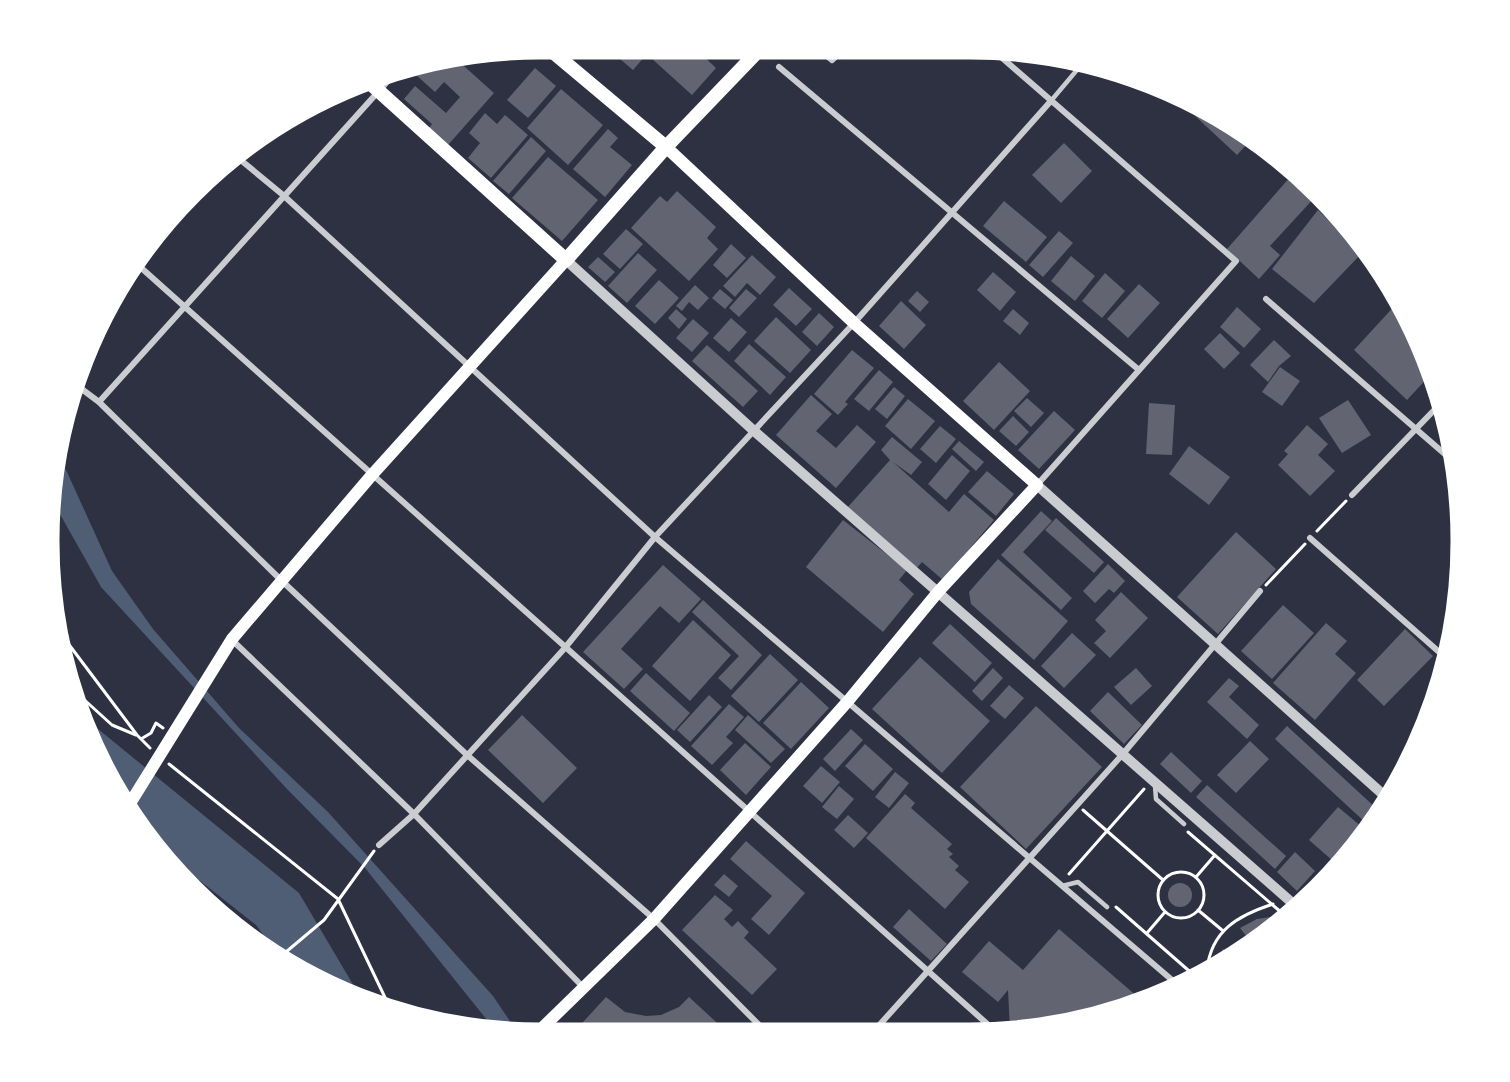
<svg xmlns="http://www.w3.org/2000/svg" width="1510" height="1082" viewBox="0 0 1510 1082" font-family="'Source Sans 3',sans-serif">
<rect width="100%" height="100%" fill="#2d3142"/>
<path fill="#4f5d75" d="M58,458L67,472L112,571L153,629L239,728L328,812L493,996L518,1033L493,1030L487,1020L365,868L287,789L101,587L52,500V476Z
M87,720L299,893L361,998L323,983L279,956L256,925L157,847L99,759Z"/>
<path fill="#626471" d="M607,48H652L633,70Z
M658,48H695L716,68L692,95L650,57Z
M456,59L494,93L448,145L429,128L432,124L404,99L415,86L446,113L460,97L444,82L435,92L416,75L427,63Z
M535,68L556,86L528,118L507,100Z
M561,89L603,125L568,165L527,128Z
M1178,100L1216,114L1249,142L1237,155Z
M485,113L497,124L505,115L528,135L491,178L468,158L480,143L469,133Z
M608,129L618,138L610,147L632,165L605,197L573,169Z
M531,137L546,151L509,194L493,181Z
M1064,143L1092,171L1061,203L1032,175Z
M548,157L598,200L562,241L512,198Z
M1291,176L1316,196L1270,246L1280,255L1259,279L1227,249Z
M677,191L716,227L707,238L718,249L689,281L631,228L660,196L667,202Z
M1004,201L1047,237L1026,262L983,226Z
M1318,210L1362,253L1314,303L1272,269Z
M626,229L643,244L620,269L603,254Z
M1059,231L1073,243L1043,277L1029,265Z
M731,244L746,258L727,278L713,265Z
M638,253L657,270L627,303L608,286Z
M752,255L776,277L760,295L747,283L735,297L723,286Z
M1071,256L1095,276L1075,301L1051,281Z
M598,257L615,272L605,282L588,267Z
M993,272L1016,292L1000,311L977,290Z
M1105,273L1125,291L1102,318L1082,301Z
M659,280L679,298L655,324L635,306Z
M1139,284L1160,303L1128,338L1107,319Z
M695,285L709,298L698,310L689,302L682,311L676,306Z
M789,288L812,309L796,326L773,305Z
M720,289L733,300L725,309L712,298Z
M746,289L757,298L739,317L729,308Z
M917,291L929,302L920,312L908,301Z
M901,301L926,325L904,349L879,326Z
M1399,301L1432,373L1407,400L1354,350Z
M1237,307L1261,329L1244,348L1220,327Z
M676,309L687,319L679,329L668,318Z
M1013,309L1029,323L1020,335L1003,321Z
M819,313L834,327L817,346L802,332Z
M776,317L811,350L790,373L754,341Z
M731,318L747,332L729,352L713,338Z
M693,319L709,333L692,352L676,338Z
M1220,333L1240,353L1224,369L1204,349Z
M1274,340L1291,356L1279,366L1268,382L1250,365Z
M749,344L786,377L770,395L734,361Z
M707,345L758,391L743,407L692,361Z
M852,350L874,368L845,402L848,404L838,415L814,394Z
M999,362L1030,391L994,430L963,401Z
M1280,367L1300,381L1282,406L1262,392Z
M879,370L893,382L869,411L854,399Z
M894,387L905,396L887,419L875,409Z
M811,395L832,414L816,431L836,448L857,425L876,442L836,488L776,435Z
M1027,398L1044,413L1031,427L1014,411Z
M908,399L935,421L911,449L885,426Z
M1348,400L1371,435L1342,453L1319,418Z
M1149,403L1175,405L1172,455L1146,454Z
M1054,411L1075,430L1039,469L1018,450Z
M1013,416L1029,432L1016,446L999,431Z
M1307,425L1328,444L1318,455L1335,471L1310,496L1278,465L1288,454L1284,451Z
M940,426L956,439L936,463L920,449Z
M892,437L922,462L911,475L893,462L949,512L964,494L994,520L943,580L922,562L916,569L847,508L890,460L881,450Z
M959,441L984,462L976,471L952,449Z
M1189,446L1230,477L1209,505L1169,474Z
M952,455L970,471L946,500L928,484Z
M987,471L1014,494L996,516L968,492Z
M1041,511L1052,521L1023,552L1072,598L1061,610L1001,555Z
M1056,518L1104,562L1094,573L1045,530Z
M843,520L907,570L899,580L914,594L883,632L806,567Z
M1236,532L1276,569L1218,634L1177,597Z
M998,559L1068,621L1034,660L971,604L969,592Z
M1108,564L1125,581L1114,593L1109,589L1095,603L1083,591Z
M663,565L701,599L679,623L660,606L621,649L643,669L624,689L583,652Z
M1121,592L1148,618L1110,658L1094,643L1106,631L1095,620Z
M703,600L762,655L731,690L718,678L739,656L692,612Z
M1283,605L1314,633L1272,679L1241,651Z
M693,620L731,655L690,701L652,666Z
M1326,623L1347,641L1335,654L1356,673L1315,720L1273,683Z
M950,624L992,663L975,682L932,643Z
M1405,629L1433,656L1384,706L1357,680Z
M1072,633L1096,655L1064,688L1041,666Z
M770,654L798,680L759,722L731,696Z
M920,657L990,721L942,773L872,709Z
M993,668L1003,678L982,701L972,691Z
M1136,668L1152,686L1131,705L1114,687Z
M646,673L690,713L674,731L630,691Z
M1229,678L1239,686L1229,697L1259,725L1247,739L1207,702Z
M801,682L829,708L791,749L763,723Z
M1009,685L1024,698L1005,719L990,706Z
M1108,692L1142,725L1124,744L1090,711Z
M709,695L722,707L690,742L677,730Z
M729,704L744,717L726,737L733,743L712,765L691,746Z
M1036,706L1102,767L1026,849L960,787Z
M522,715L577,768L543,803L488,750Z
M748,715L785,749L771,763L735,730Z
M1287,726L1377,809L1366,823L1275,739Z
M851,729L863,740L835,771L823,759Z
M1250,741L1269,759L1236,793L1217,775Z
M745,743L771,767L746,795L720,770Z
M865,744L893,769L873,791L845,766Z
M1171,752L1202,781L1191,793L1160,764Z
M821,766L840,782L822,803L803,786Z
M895,772L909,783L889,808L875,797Z
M1207,785L1286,856L1275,869L1196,797Z
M839,786L854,799L837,819L822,807Z
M905,794L915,803L911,808L952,844L947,849L953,854L949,857L959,866L955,870L969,882L945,909L866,838Z
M1338,807L1362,827L1333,861L1309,840Z
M848,815L868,833L854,848L834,830Z
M746,841L805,893L769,935L751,919L772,896L730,859Z
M1295,852L1315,871L1297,891L1277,872Z
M724,874L738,886L729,897L714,885Z
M1168 895a12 12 0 1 1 24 0a12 12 0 1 1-24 0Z
M715,895L733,910L724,919L732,927L738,921L749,932L744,938L777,969L752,995L682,930Z
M909,909L947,944L931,961L893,927Z
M1276,916L1277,923L1250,941L1240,928L1257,919Z
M1059,929L1139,998L1034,1030H1010L1008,990L998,1002L962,972L989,941L1023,970Z
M1223,949L1231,954L1218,963Z
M606,997L625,1012L646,1016L661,1015L679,1007L689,997L727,1032L573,1033Z"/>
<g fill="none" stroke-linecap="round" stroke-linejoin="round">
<path stroke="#fff" stroke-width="3" d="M780,57L786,48
M1317,531L1346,501
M1266,585L1305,544
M61,634L137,735L150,748
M79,695L112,725L136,735
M141,739L151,733L156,723L163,728
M169,764L338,899L390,1008
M1083,810L1163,880
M1188,832L1282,913L1283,919
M1158 895a23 23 0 1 1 46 0a23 23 0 1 1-46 0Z
M1069,874L1144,789
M1196,877L1215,855
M1116,907L1196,977
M1198,910L1222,930
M1147,933L1165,912
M280,957L324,920L374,851
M1207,970C1211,930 1239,915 1273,904"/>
<path stroke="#caccd0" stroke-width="4.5" d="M816,48L832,61L846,48
M1050,102L1082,64
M1155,786L1156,799L1184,824
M1062,886L1078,882L1107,907"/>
<path stroke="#caccd0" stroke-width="6" d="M993,50L1236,261L1037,485
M779,67L1139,370
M237,157L283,195L655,537L1179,986
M138,265L994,1030
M1266,299L1454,462
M79,387L99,402L282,581L466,754L654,919L765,1031
M99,402L395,73
M1352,495L1441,403
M1310,538L1447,659
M232,640L414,814L583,987
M379,845L414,814L564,649L655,537L854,323L1050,102
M874,1031L1122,755L1260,591"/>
<path stroke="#caccd0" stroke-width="10" d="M566,260L753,430L1298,908
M1037,485L1387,798"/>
<path stroke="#fff" stroke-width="12" d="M129,805L232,639L371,476L566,260
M537,1033L654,919L848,701L938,592L1037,485L854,323L666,147"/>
<path stroke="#fff" stroke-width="14" d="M548,48L666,147
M371,84L566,260L666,147L761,48"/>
</g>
<path d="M0 0H1510V1082H0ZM540 58H970A482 482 0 0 1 1452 540V542A482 482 0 0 1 970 1024H540A482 482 0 0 1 58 542V540A482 482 0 0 1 540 58Z" fill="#fff" fill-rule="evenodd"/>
<path fill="none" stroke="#fff" stroke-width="3" d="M540 58H970A482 482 0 0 1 1452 540V542A482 482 0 0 1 970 1024H540A482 482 0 0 1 58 542V540A482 482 0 0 1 540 58Z"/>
</svg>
